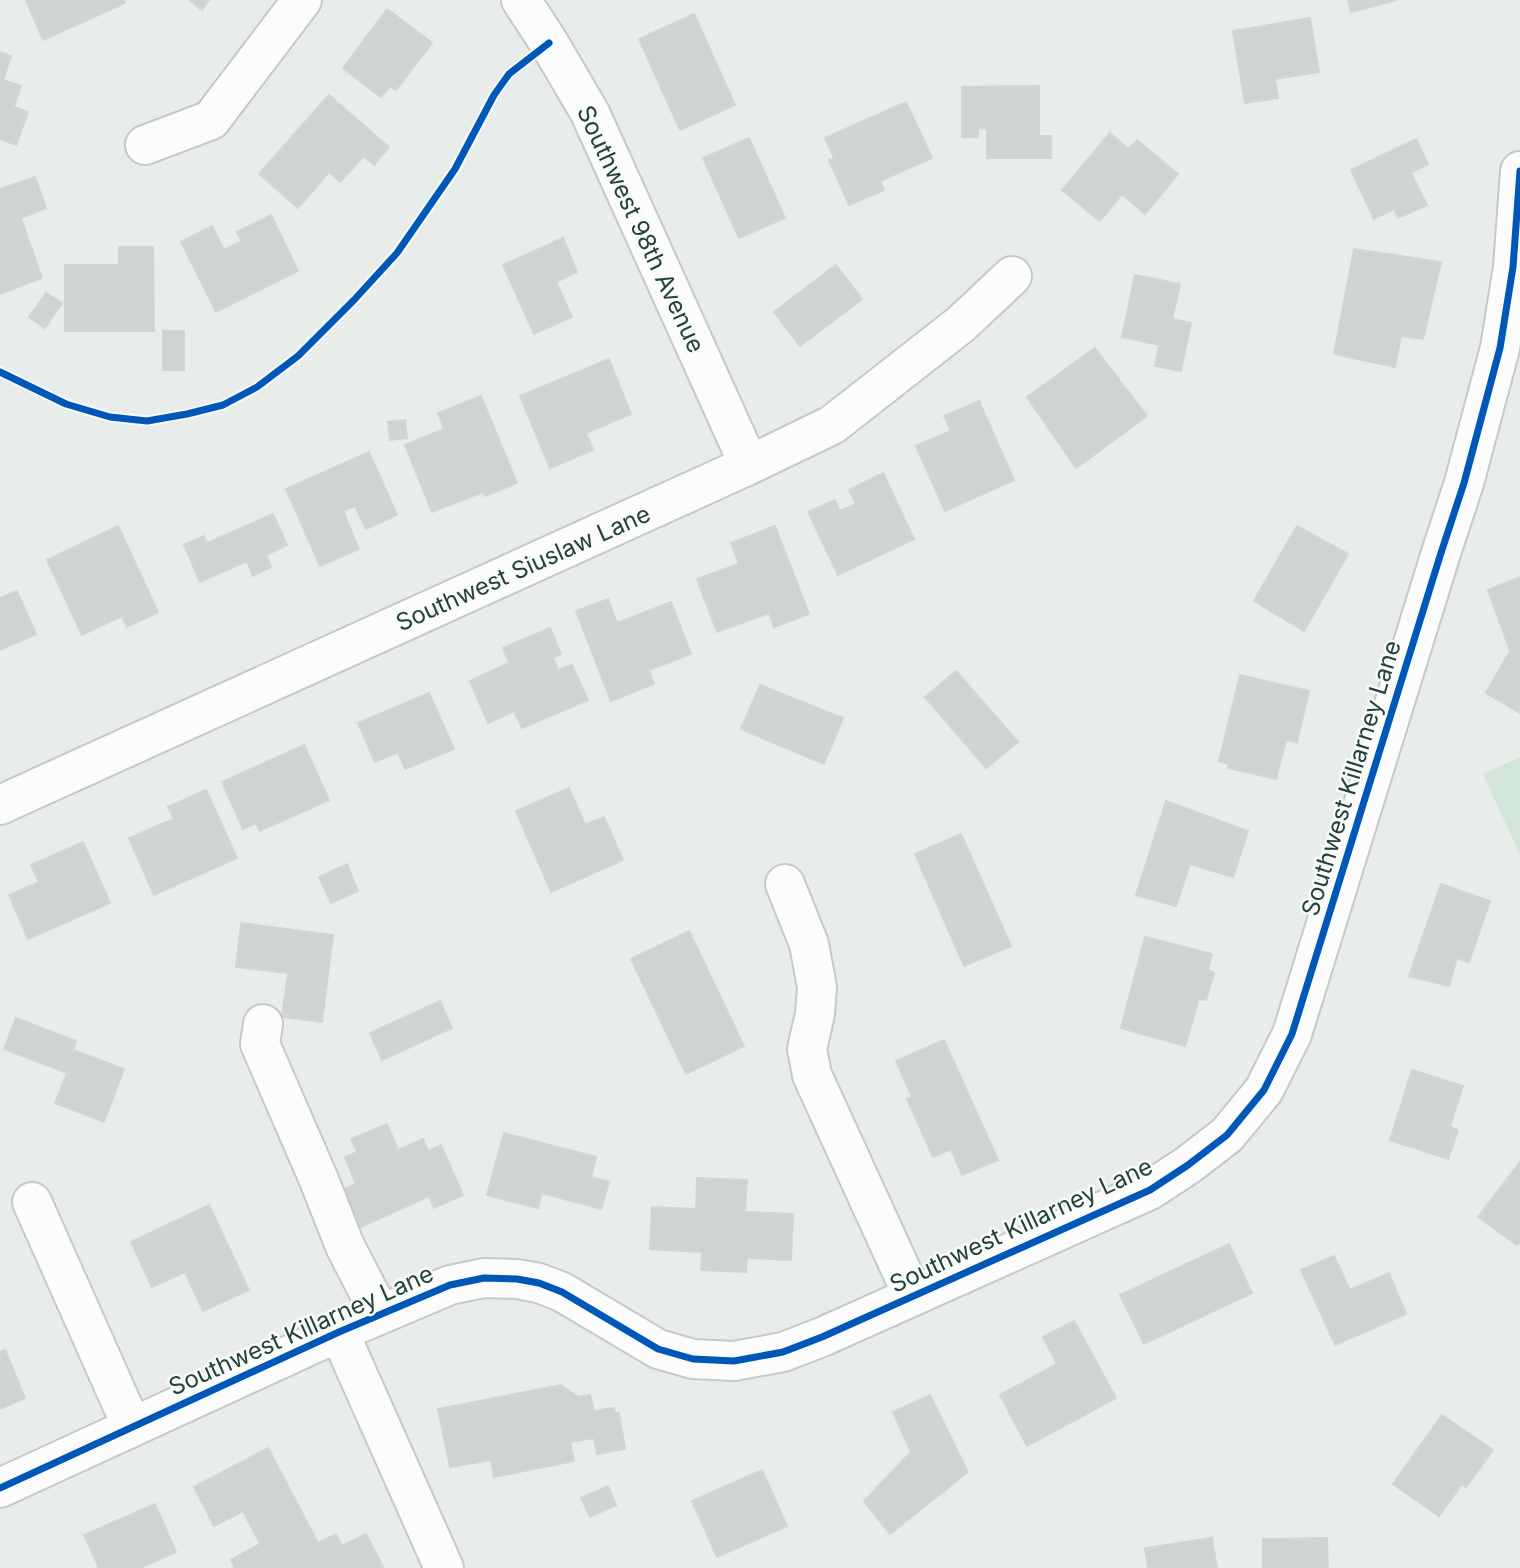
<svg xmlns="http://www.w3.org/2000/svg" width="1520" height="1568" viewBox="0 0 1520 1568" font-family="Inter,sans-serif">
<rect width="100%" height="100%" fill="#e8edeb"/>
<path fill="#d1e6d8" d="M1520,757V855L1483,774Z"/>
<path fill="#cfd4d2" stroke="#d1d6d4" stroke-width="2" d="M26,0H124L125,3L43,40Z
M189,0H209L202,10Z
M1348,0H1397L1351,12Z
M387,9L432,43L396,90L390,86L381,97L343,68Z
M694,14L735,105L680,130L639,39Z
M1310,18L1319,72L1275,79L1278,98L1245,103L1233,31Z
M0,52L11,56L3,80L21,86L14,107L28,112L16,145L0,139Z
M1039,86V136H1051V158H987V129L978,128V137H962V87Z
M329,95L389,147L374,165L364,156L340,182L329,172L298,208L259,174Z
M906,102L932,158L880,181L884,190L849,205L829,160L834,158L825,138Z
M1110,133L1129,149L1137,140L1178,174L1145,214L1122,194L1100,221L1062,190Z
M749,138L785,218L739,238L703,158Z
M1416,139L1428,164L1411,173L1427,205L1398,218L1394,209L1374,219L1351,170Z
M35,177L46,208L21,218L42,278L0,294V189Z
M271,215L298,271L216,312L181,242L212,226L224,250L242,241L237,232Z
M563,238L577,272L556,282L572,317L534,334L503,265Z
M119,247H153L154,331H65V265H119Z
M1354,249L1441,262L1423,339L1401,336L1395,367L1334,354Z
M836,265L862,299L800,346L774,312Z
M1135,275L1180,284L1172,319L1191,323L1181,371L1155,366L1159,345L1122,337Z
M46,293L62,303L45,328L29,317Z
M163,331H184V370H163Z
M1095,348L1147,416L1076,468L1027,397Z
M609,359L631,414L586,433L593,450L550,468L520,396Z
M481,396L517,483L485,496L483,492L432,512L405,445L444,429L438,413Z
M979,401L1014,480L945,511L916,446L951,431L944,416Z
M405,420L407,438L390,440L388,422Z
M369,452L397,515L366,529L355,506L343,511L359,549L320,566L286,489Z
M883,473L914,539L838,575L808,512L835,500L840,511L856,504L849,490Z
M273,514L287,545L266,555L271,567L253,576L247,561L200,582L184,545L204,536L207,543Z
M118,526L158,612L127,627L122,616L82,635L47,560Z
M775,526L809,614L774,627L769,613L717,632L697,579L739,564L731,543Z
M1297,526L1348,554L1304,631L1254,601Z
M1520,577V713L1486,693L1510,651L1488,590Z
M17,591L36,634L0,650V598Z
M608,599L617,623L671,602L691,654L649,670L654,684L611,701L576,611Z
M550,628L561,654L553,658L558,670L572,665L588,700L522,728L514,711L488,723L470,681L509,663L503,648Z
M956,671L1018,742L986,768L925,697Z
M1240,675L1309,691L1297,742L1286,740L1276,779L1228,768L1229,764L1219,761Z
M760,685L843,718L824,764L741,729Z
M429,693L454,749L405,769L398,752L375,762L358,723Z
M304,745L329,800L260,831L256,823L243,829L222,782Z
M569,788L585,825L604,817L623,860L551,892L516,811Z
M206,790L237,858L154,895L129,838L174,819L168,807Z
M1166,801L1248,831L1233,877L1190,864L1176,906L1136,895Z
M961,834L1011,946L964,966L915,854Z
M83,842L110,903L28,939L9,895L39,882L31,865Z
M347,864L358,891L331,903L319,877Z
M1441,884L1490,901L1469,962L1457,958L1449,986L1409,976Z
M241,923L333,935L322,1022L282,1017L288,973L236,967Z
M689,931L744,1046L686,1074L631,959Z
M1145,937L1212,954L1208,970L1214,973L1206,1000L1199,999L1185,1046L1121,1028Z
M440,1001L452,1028L382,1060L370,1033Z
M16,1018L76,1041L73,1050L124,1069L104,1122L55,1103L67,1073L4,1049Z
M944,1040L998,1160L962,1175L951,1149L933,1157L907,1099L912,1097L896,1061Z
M1412,1070L1463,1086L1450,1127L1458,1130L1448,1159L1390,1140Z
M387,1124L398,1150L423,1139L428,1151L441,1145L463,1195L434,1208L429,1196L359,1228L342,1190L356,1184L345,1157L357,1152L351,1139Z
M504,1133L596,1157L591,1177L609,1182L601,1209L542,1193L538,1208L487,1195Z
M1520,1162V1242L1517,1245L1478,1217Z
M697,1178L747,1180L745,1212L793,1214L791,1260L747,1258L746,1272L701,1270L702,1252L650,1249L652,1207L696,1209Z
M209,1205L249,1290L203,1311L185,1272L152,1287L131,1242Z
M1229,1244L1252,1293L1144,1344L1120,1295Z
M1334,1256L1350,1290L1389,1273L1406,1314L1335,1345L1301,1270Z
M1074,1321L1116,1398L1027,1446L1000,1395L1057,1364L1043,1337Z
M5,1350L25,1398L0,1409V1352Z
M561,1385L578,1397L590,1395L594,1411L614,1408L615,1413H619L625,1449L597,1454L594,1438L570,1442L574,1461L494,1477L491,1460L450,1467L438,1409Z
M930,1395L968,1472L890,1534L864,1501L911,1452L893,1412Z
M1442,1415L1493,1450L1466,1487L1462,1484L1439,1516L1393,1484Z
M268,1448L318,1543L336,1534L342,1546L366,1534L383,1567L380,1568H235L231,1560L260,1544L243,1511L214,1526L194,1487Z
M762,1470L787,1526L717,1557L692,1501Z
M608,1486L616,1505L590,1517L581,1498Z
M155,1504L176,1552L140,1568H99L84,1535Z
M1212,1538L1217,1568H1148L1145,1548Z
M1327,1538L1328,1568H1263V1539Z"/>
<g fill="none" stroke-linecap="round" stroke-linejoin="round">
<g stroke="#c5cac8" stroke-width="42">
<path id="minor" d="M521,0L549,43L590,113L749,465
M145,145L211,120L302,0
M0,805L749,465L832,425L961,324L1012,276
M785,884L809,944L817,987L815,1014L807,1049L812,1075L913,1296
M263,1024L260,1044L319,1180L345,1246L380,1314
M32,1202L132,1427
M339,1332L444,1568
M0,1488L339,1332L450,1285L484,1278L517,1279L539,1283L562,1292L658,1349L693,1359L734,1361L783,1352L822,1337L1150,1190L1188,1165L1227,1135L1264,1090L1292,1034L1440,556L1464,483L1500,348L1513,267L1520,171"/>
</g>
<use href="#minor" stroke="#fcfcfc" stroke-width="38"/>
<g stroke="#f7fbf9" stroke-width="11">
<path id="cycleway" d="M0,372L66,404L110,417L147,421L187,414L223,405L257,387L298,356L354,300L397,253L455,169L494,95L509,74L549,43
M0,1488L339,1332L450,1285L484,1278L517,1279L539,1283L562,1292L658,1349L693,1359L734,1361L783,1352L822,1337L1150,1190L1188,1165L1227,1135L1264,1090L1292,1034L1440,556L1464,483L1500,348L1513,267L1520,171"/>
</g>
<use href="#cycleway" stroke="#0057b8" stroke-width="7"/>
</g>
<g text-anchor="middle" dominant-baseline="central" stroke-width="5" stroke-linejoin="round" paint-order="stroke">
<g font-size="24" fill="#24423a" stroke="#f7fbf9">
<text transform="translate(641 229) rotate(65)">Southwest 98th Avenue</text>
<text transform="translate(523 568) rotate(-24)">Southwest Siuslaw Lane</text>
<text transform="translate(1351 778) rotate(-73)">Southwest Killarney Lane</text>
<text transform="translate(1021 1225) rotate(-25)">Southwest Killarney Lane</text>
<text transform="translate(301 1330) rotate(-24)">Southwest Killarney Lane</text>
</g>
</g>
</svg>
